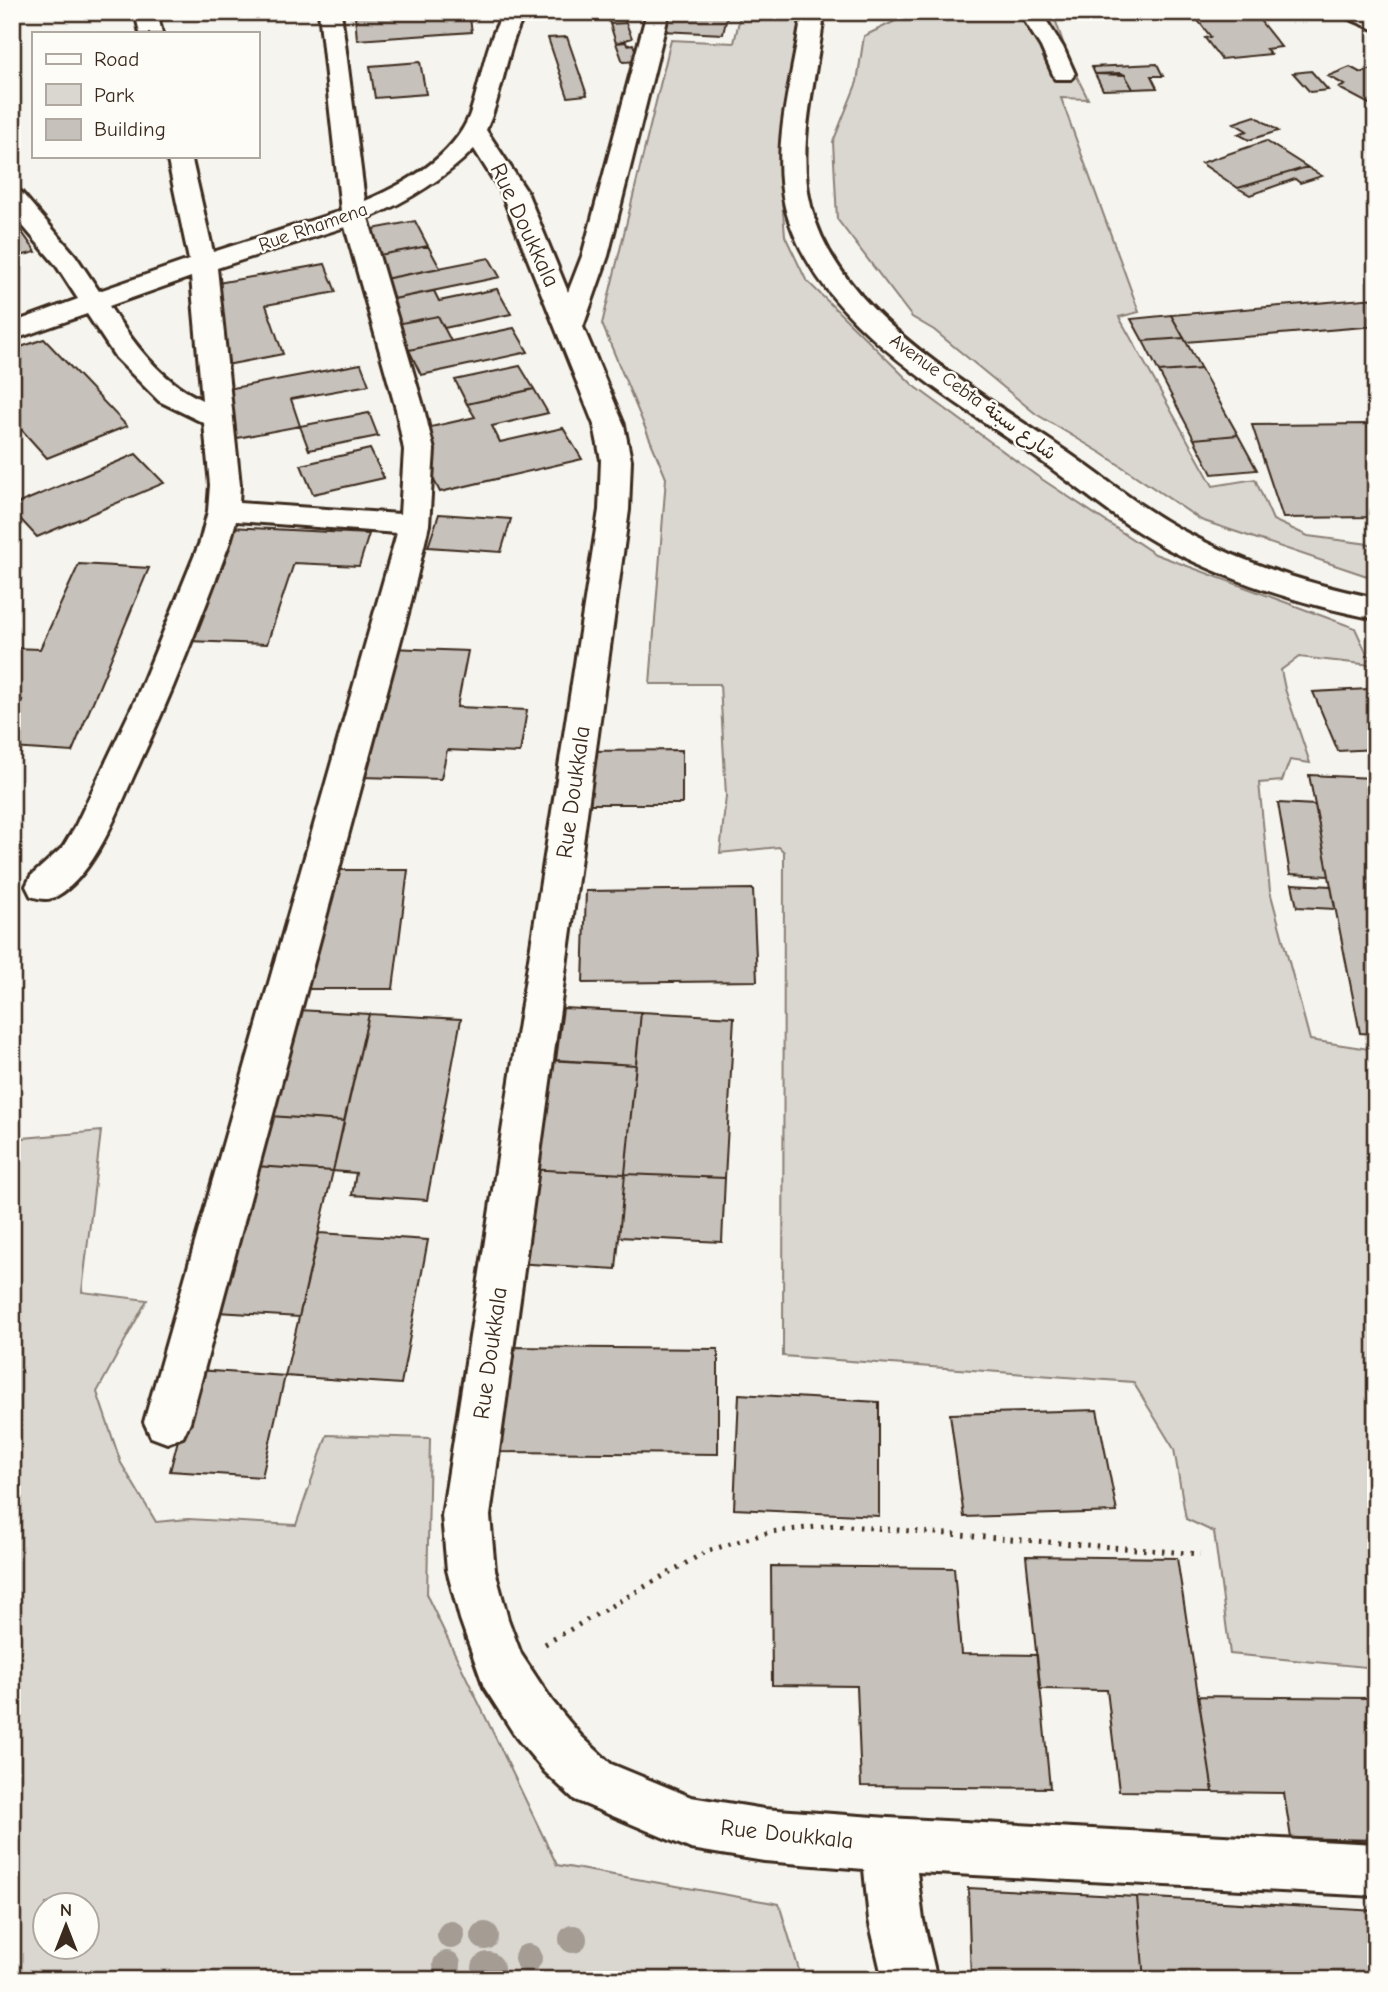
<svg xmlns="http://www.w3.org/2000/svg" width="1388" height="1992" viewBox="0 0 1388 1992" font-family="'Comic Neue','Playpen Sans Arabic',sans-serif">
<rect width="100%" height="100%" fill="#f5f4ee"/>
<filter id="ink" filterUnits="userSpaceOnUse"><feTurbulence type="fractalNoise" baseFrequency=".0143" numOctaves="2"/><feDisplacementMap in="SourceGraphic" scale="14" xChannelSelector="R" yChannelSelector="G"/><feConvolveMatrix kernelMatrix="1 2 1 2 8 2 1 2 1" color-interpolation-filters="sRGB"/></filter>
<g filter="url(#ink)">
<path fill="#dad6d0" stroke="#8a8077" stroke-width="2" fill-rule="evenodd" d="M741,12H802L782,116L781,187L785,236L806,280L913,385L1037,476L1155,554L1355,628L1372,665L1299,657L1281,670L1285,689L1310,763L1290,760L1282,781L1259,783L1270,891L1310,1040L1376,1050V1668L1230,1654L1214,1532L1186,1519L1174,1449L1133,1382L783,1356L784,852L779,847L720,853L726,796L720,684H650L666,478L602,324L671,40L734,43Z
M914,12H1162L1163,14L1055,19L1070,63L1088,99L1061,98L1139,312L1119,317L1213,486L1255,479L1273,520L1308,536L1376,545V579L1201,520L1103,454L1036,414L934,330L912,317L837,219L833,142L857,82L864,36Z
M101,1131L82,1292L147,1300L97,1392L121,1463L156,1522L188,1519L296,1525L327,1435L430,1438L427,1596L557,1865L779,1904L802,1980H12V1139ZM46,1904H88V1946H46Z"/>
<path fill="#c7c1bb" stroke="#3b2a1e" stroke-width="2" d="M401,12H469L472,32L357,40L355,15Z
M606,12H622L626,23L610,24Z
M668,12H728L723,34L662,31Z
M1254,13L1281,47L1266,49L1271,54L1221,59L1205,38L1211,37L1196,18Z
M626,23L632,38L616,43L610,24Z
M567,37L587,95L568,97L548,38Z
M626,42L627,45L633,44L639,61L623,62L616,43Z
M420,62L426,94L375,98L370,66Z
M1157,64L1163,76H1151L1157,88L1133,89L1125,75L1095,74L1092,67Z
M1350,67L1361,73L1376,67V103L1371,105L1339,88L1345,85L1328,76Z
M1311,71L1328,90L1310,92L1293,73Z
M1121,73L1125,75L1133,89L1103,90L1095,74Z
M1255,116L1278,131L1249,140L1238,134L1247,131L1234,123Z
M1266,141L1307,167L1238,188L1201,163Z
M1307,167L1322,176L1300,183L1295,179L1250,195L1238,188Z
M12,218L36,252L12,258Z
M415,221L428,246L363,258L351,233Z
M428,246L440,268L374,281L363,258Z
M489,258L500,277L384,301L374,281Z
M325,264L336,292L266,305L283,354L226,365L201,286Z
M497,289L511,314L444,328L438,316L396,324L384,301L434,291L439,301Z
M1376,298V326L1186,342L1171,315Z
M1171,315L1184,338L1143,341L1131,319Z
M438,316L451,341L409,350L396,324Z
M514,328L528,352L421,375L409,350Z
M1184,338L1201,369L1159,372L1143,341Z
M44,339L127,426L47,458L12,419V350Z
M361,364L369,385L291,399L300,426L237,438L222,390Z
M520,366L534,389L467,404L455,380Z
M1201,369L1238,435L1194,439L1159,372Z
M534,389L548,413L492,426L500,442L563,428L582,459L440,492L409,432L475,417L467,404Z
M369,413L378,436L309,450L300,426Z
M1371,424L1376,435V517L1283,518L1252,425Z
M1238,435L1257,470L1212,474L1194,439Z
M370,449L384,478L313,494L301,465Z
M136,454L164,483L37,537L12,510V506Z
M439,514L511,519L501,552L428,547Z
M231,527L369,534L359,566L294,563L267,644L189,641Z
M79,564L149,568L72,752L12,748V720L22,700L12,699V648L40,649Z
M390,648L468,651L457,707L527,710L520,753L447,750L441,779L360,777Z
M1368,689L1376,700V749L1338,751L1313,692Z
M682,750V804H585L587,751Z
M1309,775L1373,778L1376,792V1034L1360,1033Z
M1278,803L1315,805L1329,876L1290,874Z
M328,870H408L393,989H308Z
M1292,884L1331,886L1335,909L1297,907Z
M753,889L757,981L583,983L586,891Z
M563,1008L641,1012L636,1065L556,1060Z
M298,1010L369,1014L344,1121L270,1116Z
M641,1012L734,1017L725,1178L625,1174Z
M369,1014L461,1019L427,1200L352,1195L356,1173L333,1171Z
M546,1060L636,1065L625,1174L526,1169Z
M270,1116L344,1121L333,1171L255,1166Z
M255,1166L333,1171L299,1317L217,1312Z
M526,1169L625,1174L616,1269L514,1263Z
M625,1174L725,1178L722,1242L619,1237Z
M319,1233L428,1240L401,1384L285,1376Z
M505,1347L718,1349V1454L495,1452Z
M196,1370L285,1376L262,1477L170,1471Z
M739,1394L879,1402V1516L734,1509Z
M1097,1410L1117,1512L964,1517L950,1414Z
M1026,1556L1177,1558L1213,1792L1119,1791L1107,1690L1040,1689Z
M771,1566L954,1568L961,1654L1037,1655L1050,1788L861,1786L857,1686L772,1685Z
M1198,1696L1368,1698L1376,1736V1840L1291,1838L1284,1793L1213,1792Z
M968,1888L1137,1897L1144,1980H971Z
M1137,1897L1376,1911V1980H1144Z"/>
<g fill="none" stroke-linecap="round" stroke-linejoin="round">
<g stroke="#3b2a1e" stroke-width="6">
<path id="minor" d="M135,12H157L162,33H140Z
M319,12H341L365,201C405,184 454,157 470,114C482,79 485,44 504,12H526C505,49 504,92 486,130L527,192L568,292L582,256L647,12H669L608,256L583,327L624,425L631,460L629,510L490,1516L495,1570L508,1619L521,1654L552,1701L581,1736L611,1764L691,1797L764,1809L888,1818L1376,1844V1896L917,1872L923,1920L937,1980H883L869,1920L864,1869L764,1861L691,1849L575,1800L545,1772L516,1737L484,1687L460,1619L447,1570L442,1516L599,510L601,460L594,425L501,192L474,149C443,180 408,201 368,218L424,409L434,450L429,525L410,606L190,1422L183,1437L167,1443L151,1437L144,1422L397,533L236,521L230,542C200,621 170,699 134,775C117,813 94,875 57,896C48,901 40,899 31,896L26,886L31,876L63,847L75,827L136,699L200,542L208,511L210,485L204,423L159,401L116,358L87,314L12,340V323L78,299L56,265L12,213V189L21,192L75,255L99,291L189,260L167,156H191L213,252L341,211ZM345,227L396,409L404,450L400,514L239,503L240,485L217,268ZM191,277L202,400C160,380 134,344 109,306Z
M802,12H824C818,75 795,143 811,206C838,316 978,390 1064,450C1104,477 1144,511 1187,533C1246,564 1310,585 1376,598V619C1303,605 1232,582 1166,548C1122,525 1083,491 1044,463C953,398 814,323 785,207C770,144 794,75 802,12Z
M1019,12H1041L1063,47L1075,74L1071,79H1055L1041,47Z
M1342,12L1376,14V30L1345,17Z"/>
</g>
<path stroke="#3b2a1e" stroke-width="5" stroke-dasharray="2.5 7" stroke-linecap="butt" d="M545,1644L707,1551L770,1532L835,1525L1200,1554"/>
<use href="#minor" fill="#fdfcf7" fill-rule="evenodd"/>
</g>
<g fill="#a59d94">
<circle cx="451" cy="1935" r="14"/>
<circle cx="485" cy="1936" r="14"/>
<circle cx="573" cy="1939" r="14"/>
<circle cx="528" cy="1958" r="14"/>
<circle cx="447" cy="1965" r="14"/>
<circle cx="488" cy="1968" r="16"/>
</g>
</g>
<g text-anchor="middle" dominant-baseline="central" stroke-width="5" stroke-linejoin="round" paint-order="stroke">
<g font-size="19" fill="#3b2a1e" stroke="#fdfcf7">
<text transform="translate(313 227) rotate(-19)">Rue Rhamena</text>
<text transform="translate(973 397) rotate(36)">Avenue Cebta شارع سبتة</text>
</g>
<g font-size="23" fill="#3b2a1e" stroke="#fdfcf7">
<text transform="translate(525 225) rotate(65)">Rue Doukkala</text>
<text transform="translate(573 792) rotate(-82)">Rue Doukkala</text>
<text transform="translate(490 1353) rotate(-82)">Rue Doukkala</text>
<text transform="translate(787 1834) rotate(6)">Rue Doukkala</text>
</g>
</g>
<rect width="1388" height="1992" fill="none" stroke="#fdfcf7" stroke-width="42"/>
<rect x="21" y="21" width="1346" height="1950" fill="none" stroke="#3b2a1e" stroke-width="2.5" filter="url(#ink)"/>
<rect x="32" y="32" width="228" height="126" fill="#fdfcf7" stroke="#afa8a0" stroke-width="2"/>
<rect x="46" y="54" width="35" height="10" fill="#fdfcf7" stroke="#afa8a0" stroke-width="2"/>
<text x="94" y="66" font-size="21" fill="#3b2a1e">Road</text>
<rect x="46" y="84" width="35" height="21" fill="#dad6d0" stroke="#afa8a0" stroke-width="2"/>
<text x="94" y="102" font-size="21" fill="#3b2a1e">Park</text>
<rect x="46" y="119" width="35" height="21" fill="#c7c1bb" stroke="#afa8a0" stroke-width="2"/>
<text x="94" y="136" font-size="21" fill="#3b2a1e">Building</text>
<g transform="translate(66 1926)"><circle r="33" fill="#fdfcf7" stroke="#afa8a0" stroke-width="2"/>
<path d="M0-5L12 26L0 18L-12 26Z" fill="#3b2a1e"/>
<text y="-10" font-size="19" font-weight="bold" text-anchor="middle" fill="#3b2a1e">N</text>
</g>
</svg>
